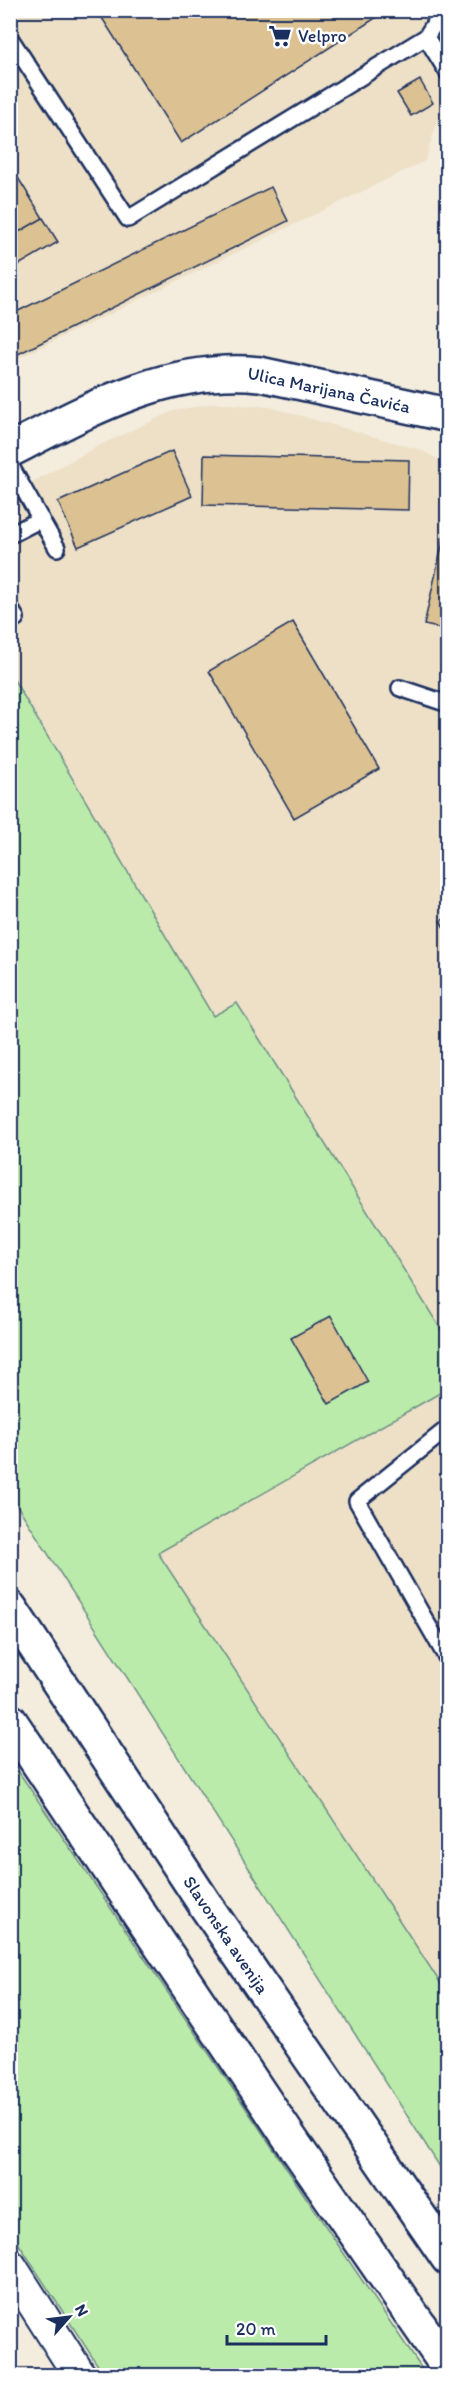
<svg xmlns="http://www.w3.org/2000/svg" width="458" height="2386" viewBox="0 0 458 2386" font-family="Itim,sans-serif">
<rect width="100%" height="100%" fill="#f4edde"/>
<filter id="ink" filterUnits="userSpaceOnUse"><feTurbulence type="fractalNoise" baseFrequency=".0167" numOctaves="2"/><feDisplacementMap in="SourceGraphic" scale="12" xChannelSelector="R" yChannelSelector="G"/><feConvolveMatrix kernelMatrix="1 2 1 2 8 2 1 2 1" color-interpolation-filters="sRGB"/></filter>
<g filter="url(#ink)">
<path fill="#ede0c7" d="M11,11H447V90L425,161L11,362Z
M214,403L270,407L421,450L447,464V1339L237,1003L214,1017L11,673L10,494L96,447L173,411Z
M447,1389V1993L158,1553Z"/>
<path fill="#bbebaa" stroke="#6b8d84" stroke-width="1.5" d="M10,673L213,1016L237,1003L447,1339V1389L158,1553L447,1993V2178L11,1496Z
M10,1759L424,2372L426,2375H104L11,2232Z"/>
<path fill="#dcc292" stroke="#1b2f5e" stroke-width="1.5" d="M97,10H388L181,143Z
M420,80L433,103L411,116L397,93Z
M10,165L43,218L10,237Z
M271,187L288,221L10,358V315Z
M43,218L58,242L10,270V237Z
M172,451L192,496L78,547L58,502Z
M204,455L409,460L408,510L203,505Z
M448,519V630L424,625Z
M293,622L379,769L294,818L209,671Z
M448,917V934L440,921Z
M331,1316L368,1382L329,1404L291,1338Z"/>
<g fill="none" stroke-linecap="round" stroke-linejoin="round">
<g stroke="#1b2f5e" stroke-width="20">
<path id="service" d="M426,37L443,10
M10,38L128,219L426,37L448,73
M10,465L57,548
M10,535L41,519
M10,608L16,618
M400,688L448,704
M448,1428L357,1501L448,1660"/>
</g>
<g stroke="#1b2f5e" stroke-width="36">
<path id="minor" d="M10,2266L80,2376"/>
</g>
<g stroke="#1b2f5e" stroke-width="38">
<path id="tertiary" d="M10,450C90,409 168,365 260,374L448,415"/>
</g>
<g stroke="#1b2f5e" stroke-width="38">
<path id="secondary" d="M10,1608L206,1906L448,2258
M10,1721L289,2137L448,2367"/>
</g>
<use href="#service" stroke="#fff" stroke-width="15"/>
<use href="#minor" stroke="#fff" stroke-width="32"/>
<use href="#tertiary" stroke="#fff" stroke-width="33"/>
<use href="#secondary" stroke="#fff" stroke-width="33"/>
</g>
</g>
<defs>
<g id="supermarket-bare" transform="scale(1.8)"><path d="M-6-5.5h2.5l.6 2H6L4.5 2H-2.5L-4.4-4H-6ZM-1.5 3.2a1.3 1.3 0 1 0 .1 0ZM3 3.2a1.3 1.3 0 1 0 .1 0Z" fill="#1b2f5e" stroke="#fff" stroke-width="2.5" paint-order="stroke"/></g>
</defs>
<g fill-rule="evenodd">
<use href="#supermarket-bare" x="280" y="36"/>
</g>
<g text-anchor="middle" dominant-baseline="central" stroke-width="5" stroke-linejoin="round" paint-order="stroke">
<g font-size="18" fill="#1b2f5e" stroke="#fff" text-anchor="start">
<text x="298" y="36">Velpro</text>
</g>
<g font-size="18" fill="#1b2f5e" stroke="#fff">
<text transform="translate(329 390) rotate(12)">Ulica Marijana Čavića</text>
<text transform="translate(226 1935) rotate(56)">Slavonska avenija</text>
</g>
</g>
<rect width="458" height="2386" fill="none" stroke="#fff" stroke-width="36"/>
<rect x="18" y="18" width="422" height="2350" fill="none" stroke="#1b2f5e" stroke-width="2" filter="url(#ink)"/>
<g transform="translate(69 2317) rotate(62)" stroke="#ffffff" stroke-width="4.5" paint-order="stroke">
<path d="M0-4.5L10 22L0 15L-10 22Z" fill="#1b2f5e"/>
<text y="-9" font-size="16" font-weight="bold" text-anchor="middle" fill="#1b2f5e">N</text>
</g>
<path d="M227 2335v9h99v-9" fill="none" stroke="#1b2f5e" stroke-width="3"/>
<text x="236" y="2335" font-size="18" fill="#1b2f5e" stroke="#ffffff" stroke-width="4.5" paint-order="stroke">20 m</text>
</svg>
